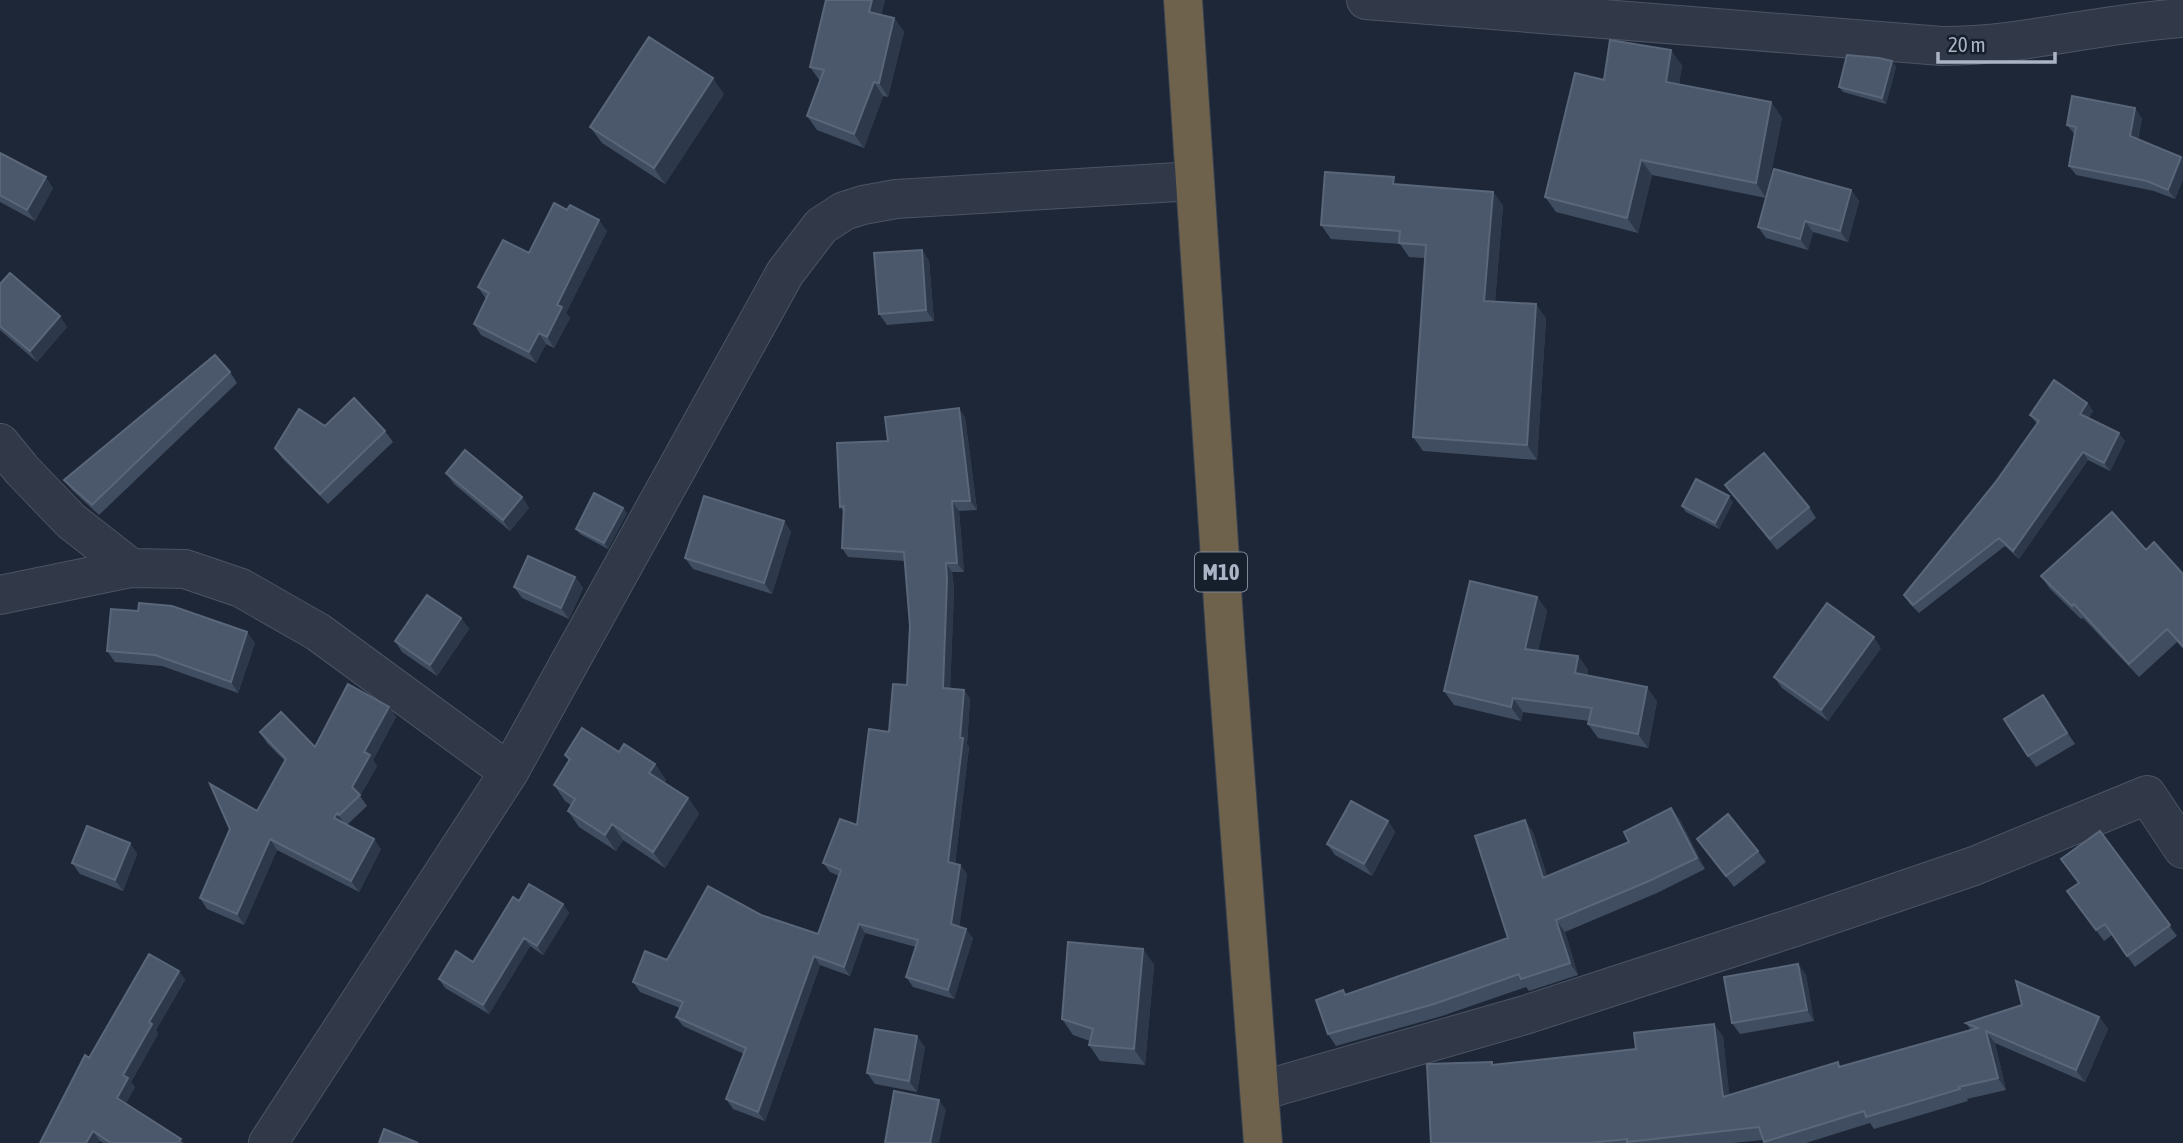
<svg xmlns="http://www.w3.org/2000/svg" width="2183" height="1143" viewBox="0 0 2183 1143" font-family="'Asap Condensed',sans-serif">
<rect width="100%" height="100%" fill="#1d2737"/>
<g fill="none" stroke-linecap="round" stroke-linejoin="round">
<g stroke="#4b5463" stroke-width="40">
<path id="street" d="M1366,0L1942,46C2024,46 2101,23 2183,18
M0,443L22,470L71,521L131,568
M0,595L131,568L185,569L241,588L318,632L509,772
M1260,1091L1525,1015L1795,927L1974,866L2147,795L2183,849
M268,1143L509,772L785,273L821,226L844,211L863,205L896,199L1194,181"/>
</g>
<g stroke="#38414f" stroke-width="40">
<path id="highway" d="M1183,0L1226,649L1263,1143"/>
</g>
<use href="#street" stroke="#313948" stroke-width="38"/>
<use href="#highway" stroke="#6e624d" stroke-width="38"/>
</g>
<path fill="#404d60" d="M826,0H885L881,15L894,18L904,32L888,97L883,96L864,148L817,130L807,116L820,81L810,67Z
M1892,61L1896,67L1886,104L1843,92L1839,87Z
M1682,65L1679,84L1771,102L1782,118L1767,193L1851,190L1859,201L1848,242L1813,232L1808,250L1766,238L1758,227L1766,198L1652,175L1638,233L1556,212L1545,197L1604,80Z
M724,94L665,184L602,143L590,127Z
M2142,118L2138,139L2181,157L2183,159V179L2175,199L2154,191L2076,175L2069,166L2075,135L2067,125Z
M0,153L53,188L35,221L0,202Z
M1399,184L1493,192L1503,206L1495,301L1546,318L1537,460L1423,451L1413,437L1425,258L1409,257L1400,244L1331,239L1321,225Z
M607,231L566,313L570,318L554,348L546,344L536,363L481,335L474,324L486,299L478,287L529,253Z
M922,250L929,261L934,321L887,325L879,314Z
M0,284L67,327L37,362L0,330Z
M230,372L237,383L99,515L72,490L64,480Z
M2087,403L2093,411L2088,418L2125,441L2110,471L2088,460L2019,559L2005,546L1919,613L1910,604L1904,595L1995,483L2037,424L2030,415Z
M965,417L977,510L959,511L964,572H952L954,589L950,688L964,690L970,699L967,744L969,747L955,864L960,865L967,874L959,927L973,938L954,999L913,987L906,977L916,947L865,933L850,976L820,965L765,1121L733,1109L726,1099L744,1054L683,1026L676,1017L680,1008L640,992L633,982L667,960L761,915L818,934L839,876L830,872L823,863L857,825L889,732L907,685L910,626L905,561L848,557L842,548L844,512L840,507L888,441Z
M325,426L385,431L393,442L328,504L282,458L275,448Z
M446,473L522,497L529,508L510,531L454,484Z
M1725,485L1809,507L1816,518L1777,550Z
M1733,502L1719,529L1686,512L1682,506Z
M623,508L627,513L608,549L580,534L576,529Z
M784,521L791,532L772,594L693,569L685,558Z
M2146,550L2183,574V649L2177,642L2139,677L2083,618L2081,619L2050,589L2041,576Z
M575,577L583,588L569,619L522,598L514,587Z
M1537,597L1547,611L1538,651L1578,656L1588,670L1587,676L1657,701L1648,748L1598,738L1588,724L1589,721L1523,712L1521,721L1454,705L1444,691Z
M138,611L255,643L238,693L162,666L115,662L107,651Z
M461,618L469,629L437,676L402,652L395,641Z
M1881,648L1828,721L1782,688L1774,677Z
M2043,695L2075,744L2036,767L2028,756Z
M389,707L396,717L373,760L377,766L360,796L367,806L347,825L381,849L359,892L277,850L244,925L207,909L200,898L257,811L285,761L267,743L260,732L315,747Z
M619,752L655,764L666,780L664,783L688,798L699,814L665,868L623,840L616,851L579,827L568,811L571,805L565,801L554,785L569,761L565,755Z
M1671,808L1680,820L1705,869L1657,893L1565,932L1578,975L1529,991L1526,987L1442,1016L1336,1046L1328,1034L1346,994L1508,938L1533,832L1547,876L1629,842Z
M1388,821L1395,832L1372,876L1335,855L1327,844Z
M2100,831L2177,936L2135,967L2112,935L2104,941L2067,891L2079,883Z
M1697,839L1758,851L1766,862L1734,887Z
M130,843L137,854L123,891L80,874L72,863Z
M519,901L563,904L569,913L543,955L530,946L489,1014L445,988L439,979L473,962Z
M1143,949L1154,965L1145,1065L1100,1061L1089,1045L1090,1041L1073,1035L1062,1019Z
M1798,964L1806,975L1814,1021L1740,1034L1732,1023Z
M179,971L185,980L156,1030L158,1034L131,1082L135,1087L126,1103L184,1143H103L100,1141L40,1143L89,1058Z
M2099,1017L2108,1029L2085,1082L1995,1043L2006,1090L1967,1099L1968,1101L1874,1129L1870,1123L1806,1143H1765L1763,1140L1732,1143H1431L1495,1065L1636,1049L1723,1036L1729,1095L1841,1067L1971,1030L1966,1023Z
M925,1047L917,1092L875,1084L867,1073Z"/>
<path fill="#2d394b" d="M872,0H885L879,26L869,12Z
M894,18L904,32L888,97L879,83Z
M1671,50L1682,65L1677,97L1666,82Z
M1892,61L1896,67L1886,104L1882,98Z
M713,78L724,94L665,184L654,168Z
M874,82L883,96L864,148L854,134Z
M1771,102L1782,118L1766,198L1756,183Z
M2135,108L2142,118L2136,146L2130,136Z
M2181,157L2183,159V179L2175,199L2168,190Z
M1641,160L1652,175L1638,233L1627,218Z
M46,177L53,188L35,221L27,210Z
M1851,190L1859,201L1848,242L1840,231Z
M1493,192L1503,206L1494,315L1484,301Z
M599,220L607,231L566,313L570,318L554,348L547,337L557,305Z
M1805,221L1813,232L1808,250L1800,239Z
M922,250L929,261L934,321L926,310Z
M1536,304L1546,318L1537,460L1527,445Z
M60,316L67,327L37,362L30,351Z
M539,333L546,344L536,363L529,352Z
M2087,403L2093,411L2086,423L2080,414Z
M959,408L965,417L977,510L970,501Z
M2119,433L2125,441L2110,471L2104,463Z
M2083,452L2088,460L2019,559L2013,551Z
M1729,496L1733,502L1719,529L1715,523Z
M522,497L529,508L510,531L503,520Z
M952,501L959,511L964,572L957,563Z
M623,508L627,513L608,549L604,543Z
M784,521L791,532L772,594L764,583Z
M946,563L952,572L954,589L950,697L943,688Z
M575,577L583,588L569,619L561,608Z
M1537,597L1547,611L1535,663L1525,649Z
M461,618L469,629L437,676L430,665Z
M247,632L255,643L238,693L231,682Z
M1874,637L1881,648L1828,721L1821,710Z
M1578,656L1588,670L1585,688L1575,673Z
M1647,687L1657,701L1648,748L1638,734Z
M964,690L970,699L967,744L969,747L954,872L948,862Z
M1513,698L1523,712L1521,721L1511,707Z
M389,707L396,717L373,760L377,766L360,796L352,787L364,752Z
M655,764L666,780L660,789L649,773Z
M688,798L699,814L665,868L653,852Z
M1671,808L1680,820L1705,869L1697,858Z
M337,813L344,823L334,818Z
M1525,820L1533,832L1552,890L1543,878Z
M1388,821L1395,832L1372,876L1364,864Z
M612,824L623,840L616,851L605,835Z
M270,839L277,850L244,925L237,914Z
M374,839L381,849L359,892L351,881Z
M130,843L137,854L123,891L115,880Z
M960,865L967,874L958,934L951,924Z
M563,904L569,913L543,955L537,946Z
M1556,920L1565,932L1578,975L1570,963Z
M859,924L865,933L850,976L844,967Z
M966,929L973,938L954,999L948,990Z
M524,938L530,946L489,1014L483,1005Z
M1143,949L1154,965L1145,1065L1134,1049Z
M814,956L820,965L765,1121L758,1112Z
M1798,964L1806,975L1814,1021L1807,1010Z
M179,971L185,980L156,1030L158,1034L131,1082L135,1087L124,1107L117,1098L123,1075L149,1022Z
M2099,1017L2108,1029L2085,1082L2076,1070Z
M1714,1024L1723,1036L1731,1109L1723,1097Z
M1986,1031L1995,1043L2006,1090L1998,1078Z
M917,1036L925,1047L917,1092L909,1081Z
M939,1100L946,1110L939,1143H930Z
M93,1131L100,1141L98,1143H86Z"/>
<path fill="#4b586b" stroke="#5a6679" stroke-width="2" d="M826,0H872L869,12L894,18L879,83L874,82L854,134L807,116L824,70L810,67Z
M649,37L713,78L654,168L590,127Z
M1610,40L1671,50L1666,82L1771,102L1756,183L1641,160L1627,218L1545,197L1575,73L1604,80Z
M1847,55L1879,58L1892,61L1882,98L1839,87Z
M2072,96L2135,108L2130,136L2181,157L2168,190L2147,181L2069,166L2076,127L2067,125Z
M0,153L46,177L27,210L0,195Z
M1774,169L1851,190L1840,231L1805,221L1800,239L1758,227Z
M1325,172L1394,177L1393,184L1493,192L1484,301L1536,304L1527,445L1413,437L1426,245L1399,243L1400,231L1321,225Z
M554,203L567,210L570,205L599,220L557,305L562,307L547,337L539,333L529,352L474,324L489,293L478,287L503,240L529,253Z
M922,250L926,310L879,314L874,253Z
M10,273L60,316L30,351L0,326V284Z
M215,355L230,372L92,505L64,480Z
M2054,380L2087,403L2080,414L2119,433L2104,463L2083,452L2013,551L1999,538L1913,605L1904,595L1995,483L2039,421L2030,415Z
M354,398L385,431L320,494L275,448L299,409L325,426Z
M959,408L970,501H952L957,563H946L947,580L943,688L964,690L960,738H963L948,862L960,865L951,924L966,929L948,990L906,977L918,940L859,924L844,967L814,956L758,1112L726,1099L746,1048L676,1017L683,1002L633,982L645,951L667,960L708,886L761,915L818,934L841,870L823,863L840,819L857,825L869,729L889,732L893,684L907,685L910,626L904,552L842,548L844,506L840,507L837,443L888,441L885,417Z
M465,450L522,497L503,520L446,473Z
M1764,453L1809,507L1770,539L1725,485Z
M1696,479L1729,496L1715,523L1682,506Z
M594,493L623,508L604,543L576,529Z
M704,496L784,521L764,583L685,558Z
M2112,512L2146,550L2154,542L2183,574V646L2167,629L2129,664L2074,604L2072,606L2041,576Z
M528,556L575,577L561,608L514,587Z
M1470,581L1537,597L1525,649L1578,656L1575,673L1647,687L1638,734L1588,724L1592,708L1513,698L1511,707L1444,691Z
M427,595L461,618L430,665L395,641Z
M139,603L172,606L247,632L231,682L155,655L107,651L111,609L138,611Z
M1827,603L1874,637L1821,710L1774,677Z
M348,684L389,707L364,752L370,755L352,787L360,795L339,815L337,813L334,818L374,839L351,881L270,839L237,914L200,898L230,829L210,784L257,811L286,759L260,732L281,712L315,747Z
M2043,695L2067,733L2028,756L2004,719Z
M582,728L619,752L624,744L655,764L649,773L688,798L653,852L612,824L605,835L568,811L575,799L554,785L570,759L565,755Z
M1351,801L1388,821L1364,864L1327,844Z
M1671,808L1697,858L1649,881L1556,920L1570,963L1521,979L1519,974L1434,1004L1328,1034L1316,1000L1343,990L1345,995L1508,938L1475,836L1525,820L1543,878L1629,842L1624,832Z
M1728,814L1758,851L1726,876L1697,839Z
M87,826L130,843L115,880L72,863Z
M2100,831L2170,925L2127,956L2105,924L2096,930L2067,891L2079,883L2061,859Z
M529,884L563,904L537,946L524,938L483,1005L439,979L456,951L473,962L513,897L519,901Z
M1068,942L1143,949L1134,1049L1089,1045L1093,1029L1062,1019Z
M149,954L179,971L149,1022L152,1024L123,1075L128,1078L117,1098L181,1139L178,1143H111L93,1131L86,1143H40L85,1055L89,1058Z
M1798,964L1807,1010L1732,1023L1724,977Z
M2016,981L2099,1017L2076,1070L1986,1031L1998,1078L1959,1087L1960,1089L1866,1117L1864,1111L1764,1142L1759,1127L1627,1142V1139L1589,1143H1431L1427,1064L1492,1062V1065L1636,1049L1634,1033L1714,1024L1723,1097L1838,1062L1839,1067L1978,1028L1966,1023L2022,1005Z
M875,1029L917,1036L909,1081L867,1073Z
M894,1091L939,1100L930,1143H932H885Z
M384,1129L418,1143H379Z"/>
<g text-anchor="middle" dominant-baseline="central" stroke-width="6" stroke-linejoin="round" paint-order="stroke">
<rect fill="#161f2c" stroke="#7e8797" stroke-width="2" x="1195" y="552.5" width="52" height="39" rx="5"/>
<g font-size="23" font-weight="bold" fill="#aab4c5">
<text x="1221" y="572">M10</text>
</g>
</g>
<path d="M1938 52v10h117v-10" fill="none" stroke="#aab4c5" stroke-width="3.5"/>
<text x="1948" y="52" font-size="21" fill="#aab4c5" stroke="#161f2c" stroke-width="5" paint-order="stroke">20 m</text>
</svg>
